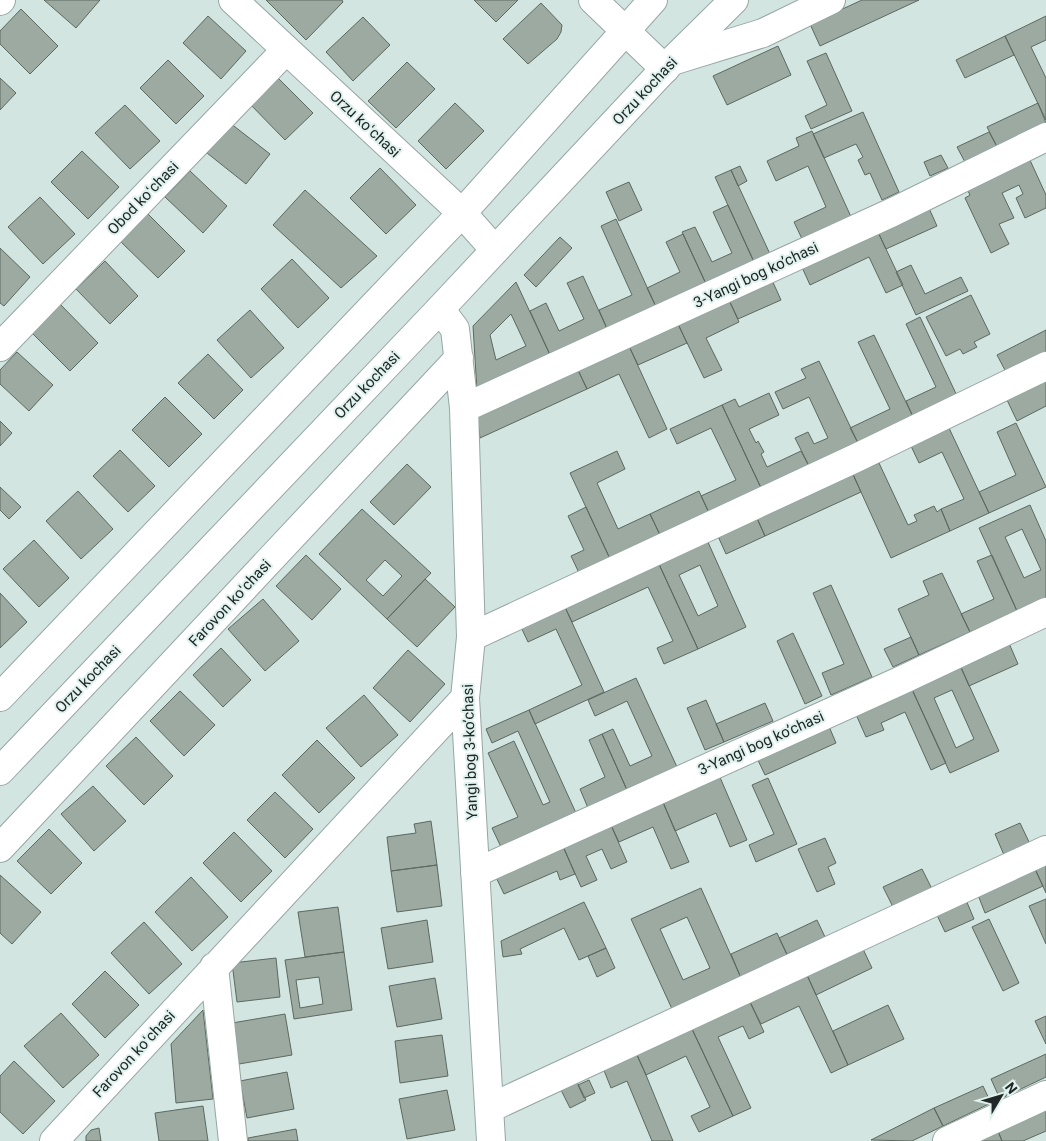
<svg xmlns="http://www.w3.org/2000/svg" width="1046" height="1141" viewBox="0 0 1046 1141" font-family="Roboto,sans-serif">
<rect width="100%" height="100%" fill="#d3e5e1"/>
<path fill="#9caaa2" stroke="#5c6961" fill-rule="evenodd" d="M44,0H100L76,28Z
M266,0H342L343,2L306,40Z
M474,0H518L496,22Z
M862,0H919L820,46L810,24Z
M541,3L562,25L561,32L557,39L528,64L503,39Z
M21,9L58,46L30,74L0,44V31Z
M208,16L246,51L221,79L183,43Z
M1046,16V40L1031,47L1046,78V120L1005,36Z
M363,17L390,45L353,81L326,52Z
M1005,36L1014,55L965,78L956,60Z
M778,46L791,75L727,105L713,76Z
M826,53L852,111L811,129L805,116L827,105L807,61Z
M168,60L204,96L176,124L140,88Z
M407,62L435,89L396,128L368,101Z
M274,74L313,113L285,140L247,101Z
M0,78L16,93L0,110Z
M455,103L484,131L446,169L418,141Z
M1038,103L1046,123L997,147L987,127Z
M125,105L160,141L130,169L95,133Z
M863,112L899,192L882,200L870,173L865,175L858,160L863,157L856,144L824,158L813,134Z
M230,123L270,154L246,184L207,153Z
M812,131L852,219L803,241L794,222L826,207L808,166L776,181L767,161L799,146L796,138Z
M989,132L998,148L966,164L957,147Z
M82,151L119,187L88,219L51,182Z
M941,155L948,168L930,176L924,162Z
M1029,158L1046,195V208L1025,218L1016,198L1023,194L1019,185L1002,193L1014,218L999,224L1009,244L991,253L965,198L970,195L966,187Z
M740,166L747,181L738,186L731,170Z
M380,168L416,205L386,234L350,198Z
M731,170L770,254L754,262L715,177Z
M190,171L227,206L203,233L165,197Z
M629,182L642,210L619,221L606,192Z
M305,190L377,256L341,288L273,225Z
M40,197L75,234L43,264L8,227Z
M728,205L755,264L707,286L682,232L695,227L712,262L732,253L713,212Z
M928,206L937,226L886,249L877,230Z
M147,213L185,251L158,278L120,241Z
M616,219L657,309L608,331L599,310L632,295L601,226Z
M877,230L903,285L886,293L869,257L810,285L801,265Z
M683,234L707,286L657,309L647,288L680,272L666,242Z
M560,237L572,248L536,287L524,275Z
M0,248L30,277L4,306L0,303Z
M292,259L329,298L298,328L261,289Z
M105,261L138,296L110,324L76,289Z
M911,265L925,294L961,277L968,291L916,315L896,272Z
M583,276L608,331L551,357L530,311L546,303L559,331L584,319L567,283Z
M771,278L781,300L738,319L728,298Z
M516,282L551,357L477,391L473,326ZM511,314L526,346L496,360L490,335Z
M971,295L990,334L974,342L977,347L963,354L960,349L946,356L926,317Z
M728,298L739,322L706,338L722,370L704,378L677,322Z
M60,304L98,343L70,371L32,333Z
M250,310L284,348L251,378L217,340Z
M920,317L958,398L914,419L906,401L936,387L906,324Z
M677,322L687,343L638,365L628,344Z
M1046,330V354L1007,374L997,355Z
M874,335L914,419L859,445L850,428L890,409L858,342Z
M628,344L667,429L649,438L619,374L587,389L577,368Z
M17,352L53,385L29,411L0,384V370Z
M208,354L243,390L214,419L178,383Z
M819,361L859,445L810,468L795,438L808,432L814,444L828,438L809,397L783,409L775,392L806,378L801,369Z
M577,368L587,389L480,438L477,414Z
M1046,380V406L1017,421L1007,400Z
M769,393L779,415L749,429L756,443L758,441L764,452L761,454L767,467L801,451L810,468L762,490L722,405L735,399L739,407Z
M165,397L202,434L169,467L132,430Z
M722,405L762,490L710,515L701,496L736,480L711,428L677,444L670,429Z
M0,421L12,433L0,446Z
M1016,423L1046,487L989,513L979,492L1016,475L997,432Z
M949,428L989,513L950,531L941,509L964,499L942,452L919,463L911,446Z
M120,450L155,486L128,512L93,476Z
M617,451L625,469L597,483L618,529L650,514L661,537L611,561L570,473Z
M868,462L870,467L879,463L908,525L917,521L914,515L934,506L937,512L941,509L950,531L891,558L851,470Z
M407,464L431,487L394,525L370,502Z
M852,472L861,492L765,536L756,516Z
M0,487L21,507L9,519L0,510Z
M78,491L113,529L81,559L46,521Z
M699,491L710,515L661,537L650,514Z
M1030,505L1046,541V598L1017,611L979,528ZM1022,529L1041,570L1024,578L1005,537Z
M586,507L611,561L580,575L571,556L584,550L568,516Z
M362,509L431,573L387,619L319,554ZM385,560L402,576L383,596L366,580Z
M756,516L765,536L726,554L717,534Z
M34,540L69,578L39,607L3,569Z
M707,540L746,627L698,649L658,562ZM700,565L718,606L698,616L679,575Z
M306,555L341,589L312,620L276,586Z
M992,555L1017,611L970,632L961,614L994,599L977,561Z
M658,562L698,649L664,664L657,648L673,641L648,587L572,622L564,605Z
M942,573L970,632L919,655L898,609L929,595L923,581Z
M425,579L455,607L417,647L387,619Z
M831,585L872,677L831,695L822,673L844,664L813,593Z
M0,593L27,622L0,648Z
M263,599L299,641L265,671L228,629Z
M564,605L604,692L535,724L529,710L582,685L556,629L528,642L520,625Z
M793,633L822,696L805,704L777,641Z
M911,637L919,655L893,667L884,649Z
M1008,641L1018,664L969,686L959,663Z
M221,648L251,680L223,707L193,675Z
M408,650L445,684L410,722L373,688Z
M959,663L999,751L950,773L910,685ZM952,690L974,739L956,748L934,698Z
M636,678L677,767L627,790L602,734L613,729L630,766L652,756L627,701L595,716L588,700Z
M910,685L946,763L931,770L905,712L881,723L884,730L866,737L854,710Z
M180,691L215,725L184,756L150,721Z
M364,695L398,735L361,767L326,728Z
M706,700L724,742L705,750L687,708Z
M765,703L773,721L724,742L716,724Z
M529,710L576,813L501,847L492,828L518,817L488,753L514,741L543,805L550,802L518,731L492,743L486,729Z
M828,724L836,743L765,775L756,756Z
M602,734L627,790L588,808L580,789L605,777L589,740Z
M136,737L173,776L144,805L106,766Z
M317,740L355,778L319,813L282,775Z
M719,775L747,840L730,847L716,813L675,831L662,800Z
M768,778L797,844L756,862L749,845L774,834L752,785Z
M93,786L126,821L94,851L61,814Z
M275,792L313,829L285,858L247,820Z
M662,800L689,862L671,869L653,827L619,842L610,823Z
M431,821L437,865L391,871L387,837L416,833L414,824Z
M610,823L627,862L611,869L602,849L586,856L597,880L581,887L562,844Z
M1020,823L1030,844L1004,855L995,834Z
M49,829L82,863L51,894L17,861Z
M234,832L272,871L241,902L203,863Z
M825,838L836,863L828,867L835,884L817,892L798,849Z
M562,844L575,874L560,880L557,871L504,894L494,873Z
M1046,864V893L1035,869Z
M437,865L442,906L397,912L391,871Z
M922,869L932,889L893,907L883,887Z
M1035,869L1043,886L985,913L978,895Z
M0,875L41,912L12,944L0,933Z
M191,877L228,917L192,951L155,912Z
M701,888L741,978L672,1009L631,919ZM687,917L710,968L683,980L660,929Z
M1046,899V944L1029,906Z
M966,900L974,919L945,932L936,913Z
M584,902L606,948L579,960L564,928L520,949L522,954L503,957L501,941Z
M338,907L344,952L305,957L298,912Z
M989,919L1019,983L1003,991L972,927Z
M427,920L433,962L388,969L381,928Z
M817,920L825,937L787,954L779,938Z
M144,922L182,964L149,994L111,953Z
M777,933L788,957L741,978L731,954Z
M606,948L615,968L597,977L588,956Z
M863,949L872,968L816,995L807,975Z
M344,952L352,1010L294,1019L285,960ZM319,977L323,1004L300,1008L296,980Z
M276,958L280,997L237,1002L232,963Z
M105,971L139,1005L105,1038L72,1004Z
M807,975L848,1065L831,1073L799,1006L761,1024L750,1002Z
M435,978L442,1019L397,1027L389,986Z
M750,1002L764,1032L749,1039L743,1026L718,1037L751,1108L733,1116L692,1029Z
M888,1005L904,1039L848,1065L833,1031Z
M203,1010L213,1099L176,1103L171,1044Z
M61,1013L99,1055L63,1088L24,1046Z
M285,1014L292,1055L239,1064L232,1023Z
M1046,1016V1044L1035,1021Z
M692,1029L733,1116L699,1132L691,1116L710,1107L686,1056L646,1075L637,1055Z
M442,1035L448,1076L400,1083L395,1041Z
M1046,1054V1077L1000,1099L991,1079Z
M637,1055L646,1075L673,1141H652L627,1081L611,1088L603,1068Z
M14,1061L55,1101L23,1134L0,1112V1076Z
M287,1072L294,1109L247,1118L240,1081Z
M589,1080L595,1093L584,1098L578,1085Z
M577,1082L586,1100L570,1108L561,1090Z
M983,1086L991,1103L943,1126L934,1108Z
M447,1090L455,1130L407,1139L399,1099Z
M203,1106L208,1141H159L155,1113Z
M934,1108L943,1126L912,1141L871,1140Z
M1046,1108V1131L1023,1141H1002L998,1131Z
M99,1128L101,1141H86V1136L91,1130Z
M296,1129L298,1141H248V1138Z
M998,1131L1002,1141H976Z"/>
<g fill="none" stroke-linecap="round" stroke-linejoin="round">
<g stroke="#96a7a3" stroke-width="30">
<path id="minor" d="M233,0L462,213L495,250
M593,0L665,69
M0,1L1,0
M672,61L763,33L831,0
M440,309L455,329L464,408L471,637L465,698L491,1141
M0,347L286,50
M464,408L893,212L1046,137
M471,637L858,457L1046,366
M0,697L462,213L653,0
M0,848L459,358
M475,873L902,680L1046,612
M214,967L233,1141
M490,1108L1046,850
M54,1141L465,698
M947,1141L1046,1095"/>
</g>
<g stroke="#96a7a3" stroke-width="30">
<path id="major" d="M0,771L440,309L672,61L734,0"/>
</g>
<use href="#minor" stroke="#fff" stroke-width="28"/>
<use href="#major" stroke="#fff" stroke-width="28"/>
</g>
<g text-anchor="middle" dominant-baseline="central" stroke-width="4" stroke-linejoin="round" paint-order="stroke">
<g font-size="15" fill="#202726" stroke="#e0f2ee">
<text transform="translate(645 91) rotate(-47)">Orzu kochasi</text>
<text transform="translate(365 124) rotate(43)">Orzu koʻchasi</text>
<text transform="translate(143 198) rotate(-46)">Obod koʻchasi</text>
<text transform="translate(756 275) rotate(-25)">3-Yangi bog koʼchasi</text>
<text transform="translate(367 385) rotate(-46)">Orzu kochasi</text>
<text transform="translate(230 603) rotate(-47)">Farovon koʻchasi</text>
<text transform="translate(88 679) rotate(-46)">Orzu kochasi</text>
<text transform="translate(761 743) rotate(-24)">3-Yangi bog koʼchasi</text>
<text transform="translate(470 752) rotate(-92)">Yangi bog 3-koʼchasi</text>
<text transform="translate(134 1054) rotate(-47)">Farovon koʻchasi</text>
</g>
</g>
<g transform="translate(1001 1096) rotate(52)" stroke="#e0f2ee" stroke-width="4" paint-order="stroke">
<path d="M0-4L9 19L0 12L-9 19Z" fill="#202726"/>
<text y="-8" font-size="14" font-weight="bold" text-anchor="middle" fill="#202726">N</text>
</g>
</svg>
